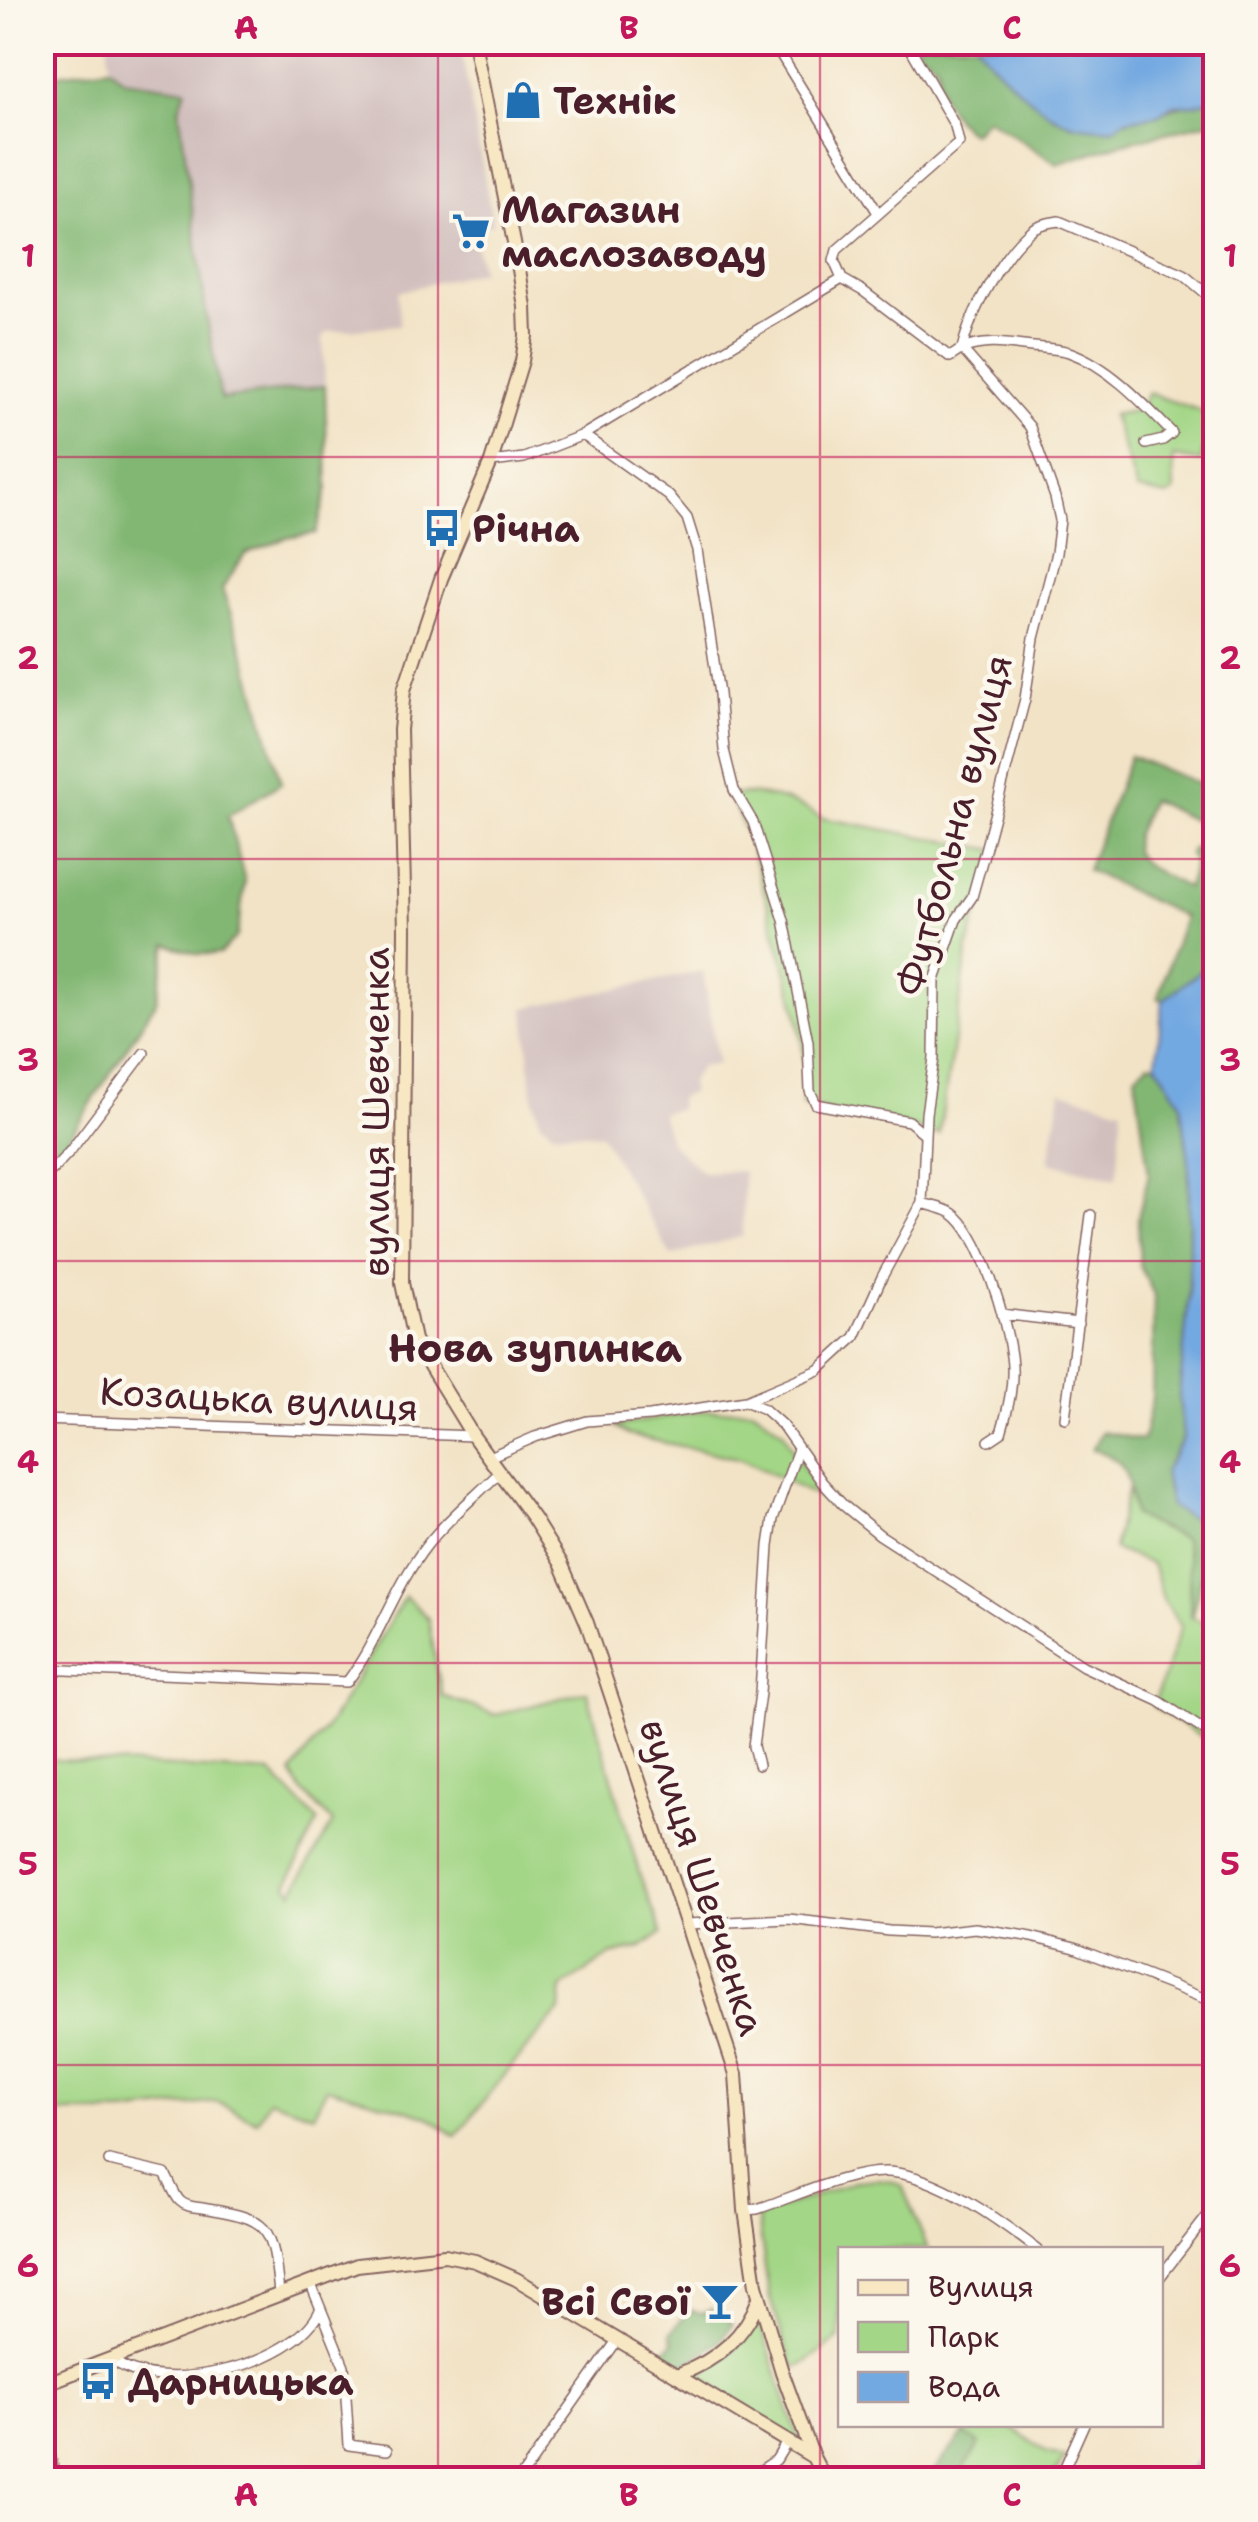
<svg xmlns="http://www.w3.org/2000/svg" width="1258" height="2522" viewBox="0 0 1258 2522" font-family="'Shantell Sans',sans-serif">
<rect width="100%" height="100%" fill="#fbf7ec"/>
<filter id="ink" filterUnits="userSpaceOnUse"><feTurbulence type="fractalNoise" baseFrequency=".01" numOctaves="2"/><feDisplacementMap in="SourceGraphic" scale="20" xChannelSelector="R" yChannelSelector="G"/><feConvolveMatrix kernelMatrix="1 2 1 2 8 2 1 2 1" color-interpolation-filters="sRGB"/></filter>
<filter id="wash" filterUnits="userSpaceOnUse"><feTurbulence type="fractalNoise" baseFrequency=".0048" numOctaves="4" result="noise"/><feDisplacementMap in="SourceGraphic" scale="40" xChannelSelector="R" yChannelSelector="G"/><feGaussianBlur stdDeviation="2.25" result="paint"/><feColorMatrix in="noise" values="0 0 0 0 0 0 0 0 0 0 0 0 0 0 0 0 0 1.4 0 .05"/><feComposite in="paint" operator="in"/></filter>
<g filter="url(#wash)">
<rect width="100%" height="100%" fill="#f2e3c6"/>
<path fill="#d1bfbe" d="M108,43H460L493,224L472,227L481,271L398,292L400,325L329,332L323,337L325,386L222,399L206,314L124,80L109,67Z
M703,971L718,1064L700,1067L690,1084L692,1092L678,1099L679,1109L661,1113L671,1144L703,1172L743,1171V1236L671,1256L601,1134L552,1131L540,1120L532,1093L525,1008Z
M1061,1091L1122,1108L1117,1178L1049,1162Z"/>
<path fill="#a3d686" stroke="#767a58" stroke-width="2.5" d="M1148,393L1210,414V435L1200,461L1173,457L1174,492L1167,496L1137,490L1112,415L1138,410Z
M744,794C774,795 797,802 822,818L996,850L969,944L939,1134L802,1105C812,1044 788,979 772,921C760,877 750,835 729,795Z
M753,1409L783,1431L803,1467L830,1503L741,1459L629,1435L615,1426L702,1411Z
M1128,1488L1135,1516L1184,1539L1188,1558L1191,1617L1215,1626V1746L1153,1706L1181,1626L1164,1602L1152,1564L1113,1549Z
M405,1596L428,1618L442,1696L496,1715L587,1691L640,1876L662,1933L640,1948L611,1955L562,1988L560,2011L519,2057L456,2136L427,2116L327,2087L313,2114L269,2099L257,2121L217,2102L124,2113H54L42,2065L43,1759L271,1773L318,1821L287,1885L293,1892L333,1823L301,1790L291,1774L331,1721Z
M876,2179L892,2181L902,2186L928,2249L840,2250V2338L802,2365L793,2367L769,2296L758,2216L857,2181Z
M758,2316L801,2446L694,2378L735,2349Z
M973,2425H1008L1046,2452L1065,2457L1052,2479L961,2480L962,2471L979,2444L964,2434Z"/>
<path fill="#82b773" stroke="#666b4f" stroke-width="2.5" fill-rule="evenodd" d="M916,42L976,43C988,60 1005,73 1020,88C1033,100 1053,120 1071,124C1113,133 1174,103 1215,99V121L1120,144L1057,164L987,118L972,133C961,126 945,107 941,93C934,70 947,67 920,52Z
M109,67L124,80L186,89L179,108L206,314L221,399L325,386L328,488L316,533L287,538L245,554L222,589L251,674L281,783L228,816L245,881L237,936L220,954H198L167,944L156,1002L63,1147L43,1161V76Z
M1130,756L1215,790V960L1163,1000L1158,998L1184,917L1087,870ZM1151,800L1212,829L1213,841L1208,848H1194L1189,854L1194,863L1187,888L1145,865L1134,852L1135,836Z
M1149,1063H1156L1181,1102L1189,1163V1295L1179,1396L1183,1438L1164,1472L1170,1507L1215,1530V1564L1206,1562L1191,1618L1188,1558L1184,1539L1134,1516C1127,1481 1131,1458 1092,1450L1101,1432L1143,1440L1152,1399L1154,1295L1140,1266L1138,1217L1149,1174L1135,1075Z
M710,2309L722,2313L732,2325L721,2341L687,2364L670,2360L659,2351L667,2349L673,2342L671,2333L688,2310L702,2313Z
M964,2434L980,2444L962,2471L961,2479H927Z"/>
<path fill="#73a9e1" stroke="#5e6486" stroke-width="2.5" d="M976,43H1215V99L1190,105H1173L1158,115L1125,120L1114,129C1099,127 1079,128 1066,122C1039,111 992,67 976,43Z
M1215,960V1530L1170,1507L1164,1472L1183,1438L1179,1396L1189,1295V1163L1181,1102L1156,1063L1163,1000Z
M1215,2443V2479H1182Z"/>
</g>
<g filter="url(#ink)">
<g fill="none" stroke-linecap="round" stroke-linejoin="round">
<g stroke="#856461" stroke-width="12">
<path id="street" d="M773,42L878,213
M842,279L863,291L950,357L962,349L1030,427L1055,497L1060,520L1056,553L1034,638L1025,699L984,854L972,897L956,920L935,980L934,1058L926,1114L922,1203C932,1206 944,1208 952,1213C982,1234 1006,1320 1011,1356C1015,1382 1008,1409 1001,1433L989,1441
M842,279L834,261L837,250L959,143L955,126L907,42
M962,349C970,314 1001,256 1029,232C1037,224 1048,223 1059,221L1184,275L1216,302
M962,349C982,341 1002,343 1023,346C1038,348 1055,348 1069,352C1109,366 1143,403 1172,433L1163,440L1146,444
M583,435L669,496L687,518L697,550L719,694L724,750L734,790L753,822L784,920L808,1042L810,1091L816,1104L909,1121L925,1134
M491,462L524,458L583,435L842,279
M42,1181L71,1150L144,1053
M1001,1314L1078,1323
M748,1400L819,1370L855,1337L882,1277L922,1203
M1065,1418L1091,1215
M42,1420L473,1436
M489,1457L535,1437L587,1421L650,1416L745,1401L764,1409L782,1425L822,1482L843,1505L880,1535L1083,1666L1159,1701L1216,1738
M42,1669L347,1682C379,1640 394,1587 427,1545C448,1518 475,1497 500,1472
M758,1765L753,1746L760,1693L769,1546L773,1519L798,1449
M687,1924L789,1919L889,1931L929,1933L975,1928L1027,1936L1075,1948L1216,2003
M109,2161L165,2174C170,2182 174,2195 180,2201C186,2207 195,2207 202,2208C271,2219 272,2224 279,2293
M745,2210L757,2209C795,2197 850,2170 889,2172C939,2176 999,2220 1038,2250
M1160,2277L1216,2205
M310,2282L344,2366L349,2445L387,2450
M112,2359C156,2399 296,2366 320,2310
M42,2421L56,2480
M55,2472L88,2480
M519,2480L618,2339
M746,2480L776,2460L787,2442
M1059,2480L1084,2424"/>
</g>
<g stroke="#856461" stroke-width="16">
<path id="secondary" d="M474,42L518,263L525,307L526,336L522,361L491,462L441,579L404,690L400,730L405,929L402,1283L414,1340L473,1436L533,1518L561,1563L587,1623L736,2074L745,2210L756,2285L782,2372L813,2457L825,2480
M679,2374C715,2362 746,2336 759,2298
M42,2385L357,2265L445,2255L475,2261L516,2279L813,2457"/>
</g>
<use href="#street" stroke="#fff" stroke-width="9"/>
<use href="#secondary" stroke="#f7e8c3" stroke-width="12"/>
</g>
</g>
<path fill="none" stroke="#c2185b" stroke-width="2.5" stroke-opacity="0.55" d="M438,42V2480M820,42V2480M42,457H1216M42,859H1216M42,1261H1216M42,1663H1216M42,2065H1216"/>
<defs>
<g id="shop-bare" transform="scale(3)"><path d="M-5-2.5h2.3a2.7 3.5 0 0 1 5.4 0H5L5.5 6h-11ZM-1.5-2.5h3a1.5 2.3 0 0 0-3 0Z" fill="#1f6fb2" stroke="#fbf7ec" stroke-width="2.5" paint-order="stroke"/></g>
<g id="supermarket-bare" transform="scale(3)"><path d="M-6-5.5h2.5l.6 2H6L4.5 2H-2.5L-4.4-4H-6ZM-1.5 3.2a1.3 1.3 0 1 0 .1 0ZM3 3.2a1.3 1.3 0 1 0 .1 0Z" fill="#1f6fb2" stroke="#fbf7ec" stroke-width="2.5" paint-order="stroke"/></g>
<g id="bus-bare" transform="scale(3)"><path d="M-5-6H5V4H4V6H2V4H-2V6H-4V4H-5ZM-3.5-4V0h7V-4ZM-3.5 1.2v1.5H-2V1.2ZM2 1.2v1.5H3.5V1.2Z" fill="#1f6fb2" stroke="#fbf7ec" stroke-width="2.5" paint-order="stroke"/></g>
<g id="bar-bare" transform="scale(3)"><path d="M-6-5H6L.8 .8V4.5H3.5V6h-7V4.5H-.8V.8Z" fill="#1f6fb2" stroke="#fbf7ec" stroke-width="2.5" paint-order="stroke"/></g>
</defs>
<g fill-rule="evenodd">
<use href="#shop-bare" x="523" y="100"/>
<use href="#supermarket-bare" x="471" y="231"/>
<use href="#bus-bare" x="442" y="528"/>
<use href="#bar-bare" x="720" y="2301"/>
<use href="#bus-bare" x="98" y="2381"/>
</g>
<g text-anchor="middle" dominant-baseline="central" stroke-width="9" stroke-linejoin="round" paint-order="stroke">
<g font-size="38" font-weight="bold" fill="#4a1f2b" stroke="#fbf7ec" text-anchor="start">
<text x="553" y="100">Технік</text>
<text x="501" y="209">Магазин<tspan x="501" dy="44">маслозаводу</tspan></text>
<text x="472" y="528">Річна</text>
<text x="690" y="2301" text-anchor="end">Всі Свої</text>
<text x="128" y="2381">Дарницька</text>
</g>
<g font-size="38" fill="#4a1f2b" stroke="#fbf7ec">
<text transform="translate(954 825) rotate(-75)">Футбольна вулиця</text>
<text transform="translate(375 1112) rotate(-90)">вулиця Шевченка</text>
<text transform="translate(259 1399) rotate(3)">Козацька вулиця</text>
<text transform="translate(703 1877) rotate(72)">вулиця Шевченка</text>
</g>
<g font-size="40" font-weight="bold" fill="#4a1f2b" stroke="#fbf7ec">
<text x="535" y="1348">Нова зупинка</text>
</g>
</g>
<rect width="1258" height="2522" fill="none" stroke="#fbf7ec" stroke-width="110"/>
<rect x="838" y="2247" width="325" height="180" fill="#fbf7ec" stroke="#b4a19f" stroke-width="2.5"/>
<rect x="858" y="2280" width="50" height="15" fill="#f7e8c3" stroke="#b4a19f" stroke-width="2.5"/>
<text x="928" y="2297" font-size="30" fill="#4a1f2b">Вулиця</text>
<rect x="858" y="2322" width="50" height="30" fill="#a3d686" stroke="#b4a19f" stroke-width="2.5"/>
<text x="928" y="2347" font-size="30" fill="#4a1f2b">Парк</text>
<rect x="858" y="2372" width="50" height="30" fill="#73a9e1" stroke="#b4a19f" stroke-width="2.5"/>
<text x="928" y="2397" font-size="30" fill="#4a1f2b">Вода</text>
<rect x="55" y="55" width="1148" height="2412" fill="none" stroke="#c2185b" stroke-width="4"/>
<g font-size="32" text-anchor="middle" font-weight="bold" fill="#c2185b">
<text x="246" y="39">A</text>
<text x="629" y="39">B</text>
<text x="1012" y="39">C</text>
<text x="28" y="267">1</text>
<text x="1230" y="267">1</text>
<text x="28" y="669">2</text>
<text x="1230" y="669">2</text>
<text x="28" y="1071">3</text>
<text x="1230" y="1071">3</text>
<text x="28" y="1473">4</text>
<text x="1230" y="1473">4</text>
<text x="28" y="1875">5</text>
<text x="1230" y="1875">5</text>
<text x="28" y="2277">6</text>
<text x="1230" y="2277">6</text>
<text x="246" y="2506">A</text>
<text x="629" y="2506">B</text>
<text x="1012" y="2506">C</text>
</g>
</svg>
